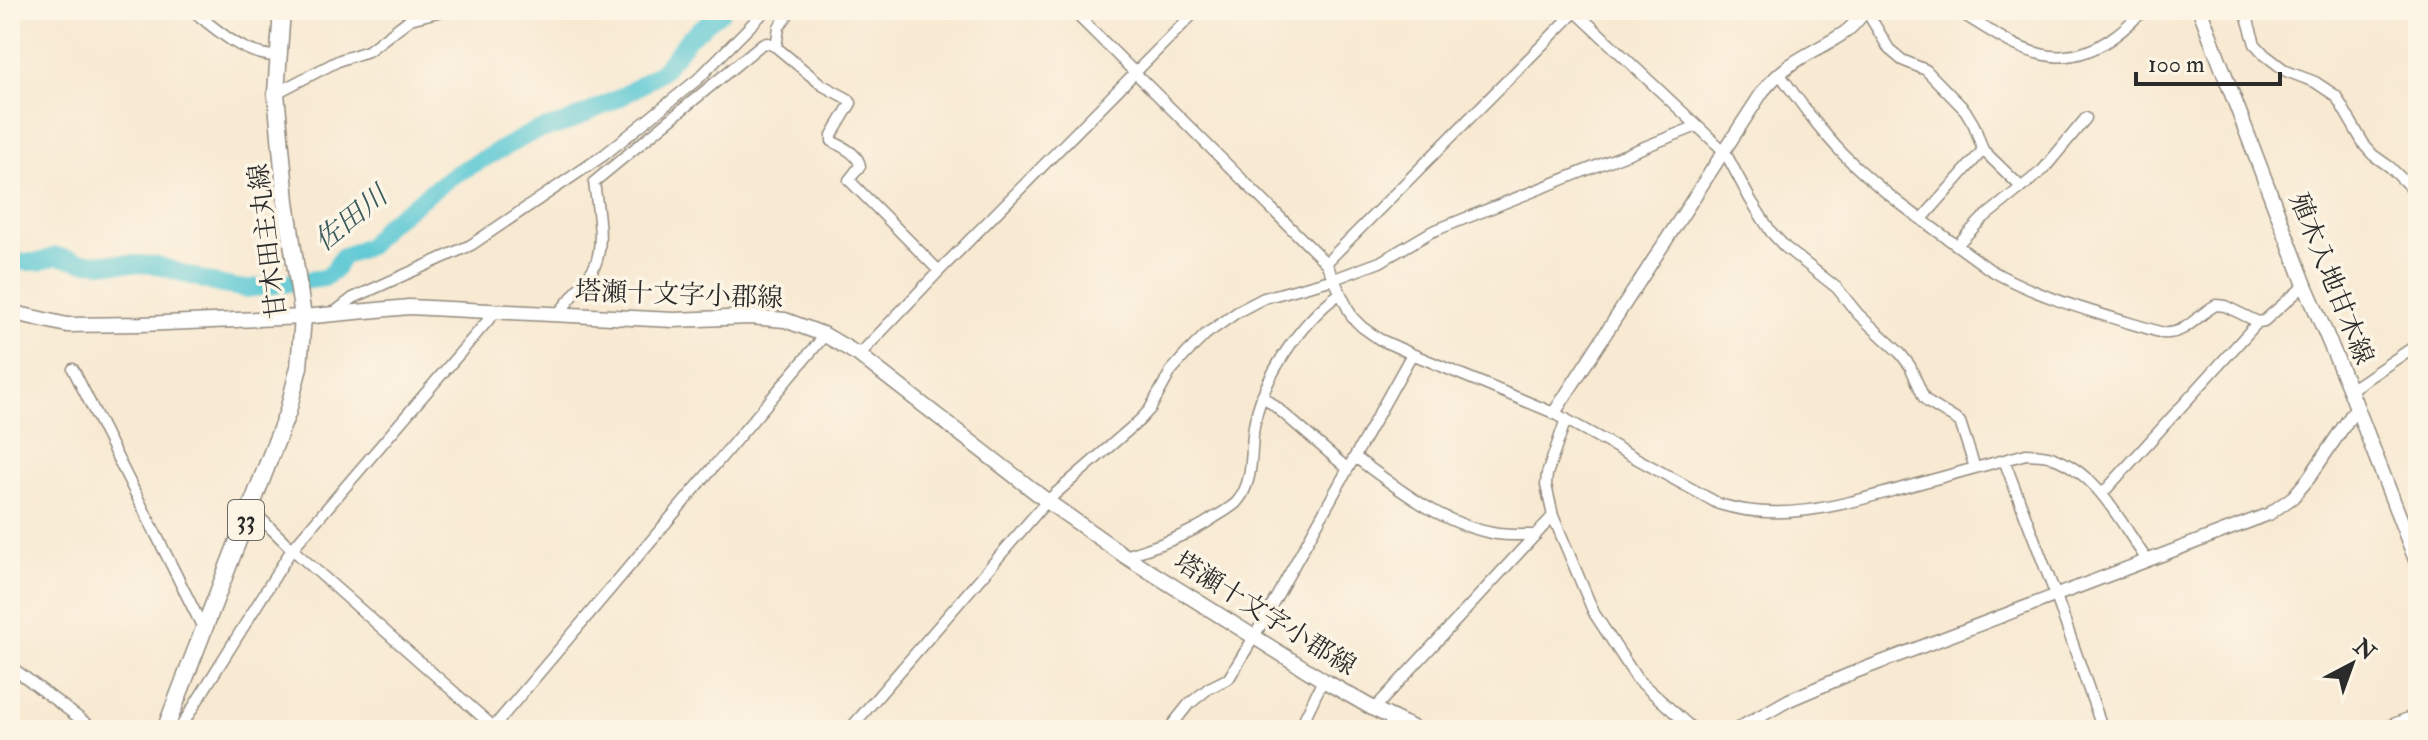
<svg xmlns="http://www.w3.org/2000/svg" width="2428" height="740" viewBox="0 0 2428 740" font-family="'IM FELL Double Pica','Noto Serif JP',serif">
<rect width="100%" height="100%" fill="#fcf5e5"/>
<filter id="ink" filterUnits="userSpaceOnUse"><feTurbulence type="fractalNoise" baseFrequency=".0125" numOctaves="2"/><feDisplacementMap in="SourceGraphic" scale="16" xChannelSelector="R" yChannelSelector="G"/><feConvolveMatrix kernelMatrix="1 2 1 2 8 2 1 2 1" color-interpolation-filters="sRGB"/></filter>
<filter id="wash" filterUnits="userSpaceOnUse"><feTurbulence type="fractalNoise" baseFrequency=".006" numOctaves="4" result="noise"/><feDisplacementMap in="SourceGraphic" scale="32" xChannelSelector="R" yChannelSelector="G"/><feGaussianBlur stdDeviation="1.8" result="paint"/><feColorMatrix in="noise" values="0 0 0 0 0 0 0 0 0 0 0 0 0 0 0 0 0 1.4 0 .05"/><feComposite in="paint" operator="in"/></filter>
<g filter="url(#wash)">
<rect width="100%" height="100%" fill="#f8e9d2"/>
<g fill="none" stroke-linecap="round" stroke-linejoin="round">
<path stroke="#5cc8d4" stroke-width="18" d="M10,262H39L56,256L83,262L156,265L217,284L245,289L324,278L334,271L342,257L369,246L385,226L452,176L533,132L566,123L621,97L647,81L663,70L689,38L723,10"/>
</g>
</g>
<g filter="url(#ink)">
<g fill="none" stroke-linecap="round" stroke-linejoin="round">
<g stroke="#928a7e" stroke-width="13">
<path id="minor" d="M192,10C217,30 244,56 277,56
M1072,10L1326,263L1352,317L1362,327L1379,339L1412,354L1554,413L1719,504C1783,524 1844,504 1906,487C1946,476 1986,465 2026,454C2034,455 2043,454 2051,457C2098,473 2120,522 2147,560
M1574,10L1725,152L1750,199L1771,232L1785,247L1837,288L1858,314L1900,353L1910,366L1924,398L1929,403L1960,422L1975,468
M1866,10L1889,49L1902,60L1926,70L1965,110L1974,125L1983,150L2021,187
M1956,10C2010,42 2054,82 2116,35C2126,28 2135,18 2145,10
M2245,10L2255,44L2265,55L2286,71L2315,82L2336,96L2365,146L2373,155L2390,167L2418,195
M776,47L779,27L791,10
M1779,73C1799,101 1819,129 1844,155C1887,198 1941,233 1989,269C2039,299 2108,316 2163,333C2186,335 2198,314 2216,305L2225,306L2258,322
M276,93L340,60L368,51L410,19L446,10
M1922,219L1983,150
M1957,245L1982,219L2043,170L2086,118
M1326,263L1575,12
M335,312L353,298L471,245L604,155L698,79L766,10
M558,314C569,300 583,285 593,269C606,247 597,207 594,182L762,44L768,43L776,47L822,85L848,99L851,103L832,135V141C842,147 858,153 860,166L849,180L939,271
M859,355L939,271L1197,10
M73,369L204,630
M2350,390L2418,344
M1262,395L1348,469
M1566,419L1547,474L1546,485L1553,516L1594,613L1637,679L1694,730
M1355,457C1396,487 1440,523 1492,533C1506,536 1522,535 1536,535
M2004,460L2056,596L2103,730
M2103,493L2258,322L2264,321L2305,285
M251,509L292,549L496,729
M1125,556C1157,546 1187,536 1215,517C1222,513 1230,508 1236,503C1255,482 1250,452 1254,426C1262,378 1300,323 1339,294
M10,666L95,730
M1374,709L1553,516
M179,730L292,549L496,311
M491,730L825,335
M849,730L1047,501L1140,420L1150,409L1171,371L1186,354L1206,334L1239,311L1264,298L1334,279L1380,262L1431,232L1697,126
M1168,730L1188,705L1209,688L1229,678L1254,637L1412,354
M1299,730L1323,680
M1389,730L1391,718
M2379,730L2418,714"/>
</g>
<g stroke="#928a7e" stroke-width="15">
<path id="tertiary" d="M1554,413L1763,91C1790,58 1811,55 1844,33C1853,27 1859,18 1866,10
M1736,730L1789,700L1850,674L2269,514L2293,497L2309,478L2356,408"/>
</g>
<g stroke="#928a7e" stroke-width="17">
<path id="secondary" d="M2200,10L2305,285L2350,390L2418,565
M10,312L67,325L142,324L303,317L409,307L674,320L750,317L785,320L825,335L859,355L1047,501L1125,556L1323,680L1374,709L1417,730"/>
</g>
<g stroke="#928a7e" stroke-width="19">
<path id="primary" d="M165,730L288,411L299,367L303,317L286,201L276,93L282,10"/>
</g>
<use href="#minor" stroke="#fff" stroke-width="10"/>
<use href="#tertiary" stroke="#fff" stroke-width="12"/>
<use href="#secondary" stroke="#fff" stroke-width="14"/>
<use href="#primary" stroke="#fff" stroke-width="16"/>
</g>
</g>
<g text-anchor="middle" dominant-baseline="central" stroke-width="7" stroke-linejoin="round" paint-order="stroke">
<rect fill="#fcf5e5" stroke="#6a6863" stroke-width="2" x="228" y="500" width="36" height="40" rx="6"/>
<g font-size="24" font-weight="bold" fill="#2b2b2b">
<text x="246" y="520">33</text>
</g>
<g font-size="26" fill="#2b2b2b" stroke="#fcf5e5">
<text transform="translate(268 241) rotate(-97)">甘木田主丸線</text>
<text transform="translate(2331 279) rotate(68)">殖木入地甘木線</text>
<text transform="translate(679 295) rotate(2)">塔瀬十文字小郡線</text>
<text transform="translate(1265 614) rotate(32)">塔瀬十文字小郡線</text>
</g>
<g font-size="28" font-style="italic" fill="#3a5a5e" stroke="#fcf5e5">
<text transform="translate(351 219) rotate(-39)">佐田川</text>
</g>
</g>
<rect width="2428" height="740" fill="none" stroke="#fcf5e5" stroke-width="40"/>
<g transform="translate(2352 664) rotate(41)" stroke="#fcf5e5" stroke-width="6" paint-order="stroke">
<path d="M0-6L14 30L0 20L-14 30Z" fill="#2b2b2b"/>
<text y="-12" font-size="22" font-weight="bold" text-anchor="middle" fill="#2b2b2b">N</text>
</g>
<path d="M2136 72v12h144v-12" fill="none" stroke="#2b2b2b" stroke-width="4"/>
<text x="2148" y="72" font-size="24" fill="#2b2b2b" stroke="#fcf5e5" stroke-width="6" paint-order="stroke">100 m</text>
</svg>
